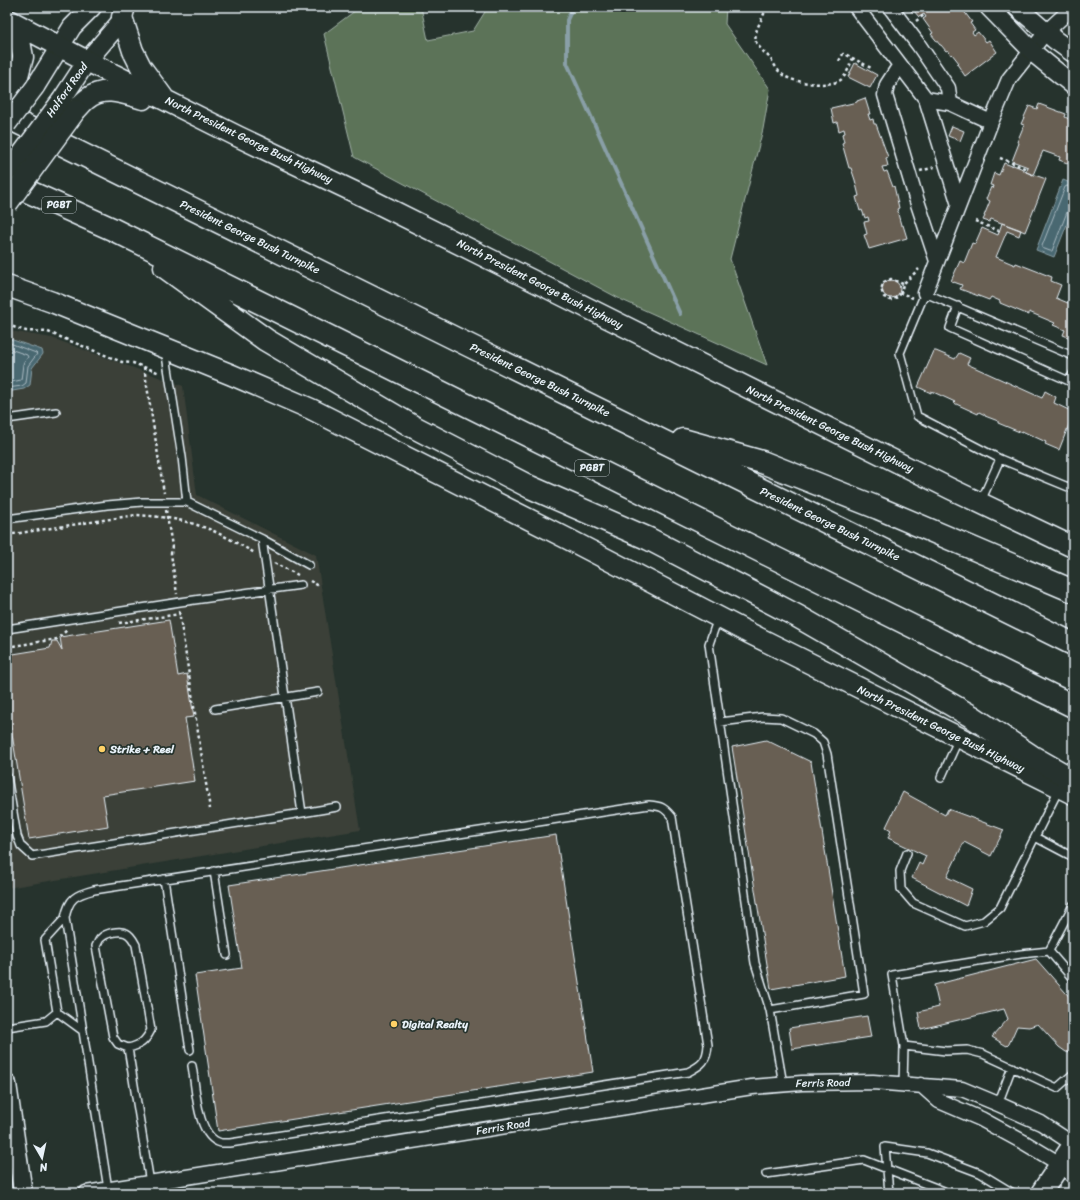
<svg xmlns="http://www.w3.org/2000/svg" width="1080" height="1200" viewBox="0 0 1080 1200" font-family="Sriracha,sans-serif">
<rect width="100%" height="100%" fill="#26332d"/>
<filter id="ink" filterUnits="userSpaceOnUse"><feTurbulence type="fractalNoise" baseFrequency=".025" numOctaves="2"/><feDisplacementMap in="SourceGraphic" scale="8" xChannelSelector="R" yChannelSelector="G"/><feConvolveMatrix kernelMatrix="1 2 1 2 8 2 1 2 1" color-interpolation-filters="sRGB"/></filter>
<g filter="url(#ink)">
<path fill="#3a4038" d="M7,330L10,331L52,338L183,386L197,495L316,555L360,830L7,888Z"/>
<path fill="#5b7358" stroke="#a2b2a8" d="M360,7H421L428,40L473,31L488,7H726L725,24L770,89L763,129L730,259L767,365L622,300L354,157L324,34Z"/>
<path fill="#4a6871" stroke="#899fa7" d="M1063,180L1073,184V209L1054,257L1036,250Z
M7,338L42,350L43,354L32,368L30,385L24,389L7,392Z"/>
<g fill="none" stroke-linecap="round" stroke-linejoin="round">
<path stroke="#a9bac2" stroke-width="1" d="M1073,187L1067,186L1065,187L1042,246V248L1050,251H1052L1067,212L1070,210H1073
M7,342L36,353L37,354L28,366L26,383L22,386L7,388
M7,348L27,355L28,357L23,364L21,380L7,383"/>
<path stroke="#899fa7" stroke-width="4" d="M573,7L567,20V63L680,314"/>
</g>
<path fill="#685f52" stroke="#e8f1f8" d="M908,7H957L960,11L963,10L972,22L970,23L975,30L972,32L974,35L978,32L986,42L989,40L997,52L965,76L957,64L959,63L952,54L951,55L948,50L946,51L941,45H940L931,34L933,33L923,19L926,17L924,14L919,17L914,11L912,12Z
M855,63L877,75L870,88L848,77Z
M865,98L870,114H868L870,120L873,119L874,124H876L888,157L886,158L888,166L882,167L884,172L887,171L893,187L894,186L899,208L897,209L899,214H898L901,225H903L907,238L869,249L864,235L867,234L864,222L869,221L868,217L865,218L862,210L860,211L856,197L859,196L855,180L851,168H849L842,143L844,142L842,134L845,133L844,129L839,131L837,122L834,123L831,108L857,102V101Z
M1039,104L1066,114L1065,117L1073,121V165L1059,160L1060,157L1043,151L1033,175L1026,172L1028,167L1012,161L1019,143L1017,142L1024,125L1021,124L1029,106L1037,109Z
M952,126L964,131L960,141L948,136Z
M1004,163L1012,166L1013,165L1021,168L1026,172L1046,179L1025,232L991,219L989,222L983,220L985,216H984L990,201L986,199L991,187L993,189L994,186L990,185L994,173L999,175Z
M1002,223L1021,230L1019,236L1007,231L996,257L1015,265L1016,263L1052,277L1051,281L1061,285L1056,298L1068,303L1073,289V339L1063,335L1065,330L1053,325L1055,323L1029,312V315L1000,303V301L991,297L989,300L960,289L962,285L951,281L960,261L964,263L972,243L975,244L982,228L998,235Z
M882 289a9 9 0 1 1 18 0a9 9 0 1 1-18 0Z
M934,351H936L955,359L959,353L970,358L967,364L1042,398L1045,391L1056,397L1054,403L1073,412V418L1071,422H1070L1059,450L1045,444L1046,442L1022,431V433L998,423V421L985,416V415L979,412L978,414L954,403L955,402L931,391V393L918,387Z
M169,620L178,676L187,674L194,717L185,718L195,781L103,795L108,826L29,839L7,703V655L50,648L52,641H57L62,650L60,637Z
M766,740L811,762L845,976L771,989L732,747Z
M903,792L945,815L948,809L1004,830L991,856L964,842L947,877L972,889L966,906L912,878L919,863L922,865L926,856L888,838L891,830L886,827Z
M556,835L593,1072L218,1131L195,975L242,968L229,885Z
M1073,936V957H1070L1069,946H1071L1070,937Z
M1036,959L1073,1001V1053L1066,1052L1059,1047L1038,1024L1029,1027L1017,1026L1009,1044L1007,1046L1005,1045L992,1037L1008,1019L1004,1009L921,1029L918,1012L939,1007L934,985Z
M867,1016L871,1037L792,1049L789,1028Z"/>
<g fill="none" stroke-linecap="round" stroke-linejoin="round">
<g stroke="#e8f1f8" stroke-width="10">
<path id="service" d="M958,306L950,328L1069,381L1073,374
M165,349L182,457L187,502
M7,419L56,412
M1000,459L1073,489
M981,501L1000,459L917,416L900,353L925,293L1073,356
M7,519L107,505L142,502H187L262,539L302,813L32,856L21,846L17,836L7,776
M262,539L309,565
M718,618L709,644L755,963L770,1010L864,994L827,754L823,742L814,734L781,718L763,717L720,722
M7,629L180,602L301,585
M215,709L318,692
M941,778L959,738
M1059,789L1035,837L1073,857
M302,813L337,807
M907,853L900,871L901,889L913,903L965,926L984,921L1000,908L1035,837
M214,871L227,955
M164,879L190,1050
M65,918L45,940L57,1012L83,1031
M1049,951L1073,905
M770,1010L783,1084
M7,1027L46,1021L57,1012
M904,1046L946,1051L967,1050L983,1054L1057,1088L1073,1074
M128,1048L118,1044L113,1037L96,946C98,943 99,939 101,938C106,933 119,930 126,933C131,935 134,941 136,945L151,1030C145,1042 140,1045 128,1048L150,1183
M903,1084L904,1046L892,975L1021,954L1049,951L1073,979
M998,1104L1012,1067
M766,1174L864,1160L949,1193
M108,1189L65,918C69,898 75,895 94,890L649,805C661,806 664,807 672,817L708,1045C707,1061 702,1065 688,1072L230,1143C227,1143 223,1143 221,1143C196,1137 196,1086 192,1066
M889,1193L885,1147L927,1153L980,1173L1013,1193"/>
</g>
<g stroke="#e8f1f8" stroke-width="17">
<path id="minor" d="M856,7L926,99L950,103L991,122L1009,79L1046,32L1073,7
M890,7L918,44L948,88L950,103
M900,65L887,85L885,95L916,198L937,261
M926,99L959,205
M925,293L991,122
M921,1085L939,1101L981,1119L1025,1143L1060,1164L1073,1176
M86,1193L752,1087L802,1083L873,1082L962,1089L998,1104L1041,1123L1073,1144"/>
</g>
<g stroke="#e8f1f8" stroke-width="21">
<path id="tertiary" d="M989,7L1036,55L1073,85
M1017,7L1055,40L1073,53
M35,87L72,27L92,7
M62,99L87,61L122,20L126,7
M7,1084L23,1193"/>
</g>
<g stroke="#e8f1f8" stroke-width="23">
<path id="secondary" d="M122,17L133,51L141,67L163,97
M7,19L87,61L237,136L363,196L951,489L1073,547
M7,30L20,41L23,57L18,76L7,91
M76,110C80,106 83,102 87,99C104,85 125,94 143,99
M7,286L52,302L232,375L311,409L568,539L751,634L1073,794
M1041,1193L1073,1145"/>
</g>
<g stroke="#e8f1f8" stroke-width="25">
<path id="motorway" d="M7,117L1073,644
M7,182L112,229L1073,706
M165,267L266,340L412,426L530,487L649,539L797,616L971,716L1031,756L1073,780
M683,440L762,462L878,508L1073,591"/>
</g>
<path stroke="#e8f1f8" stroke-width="2.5" stroke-dasharray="3 3" stroke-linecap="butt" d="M766,7C764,19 753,29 756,42C759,48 765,53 770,58C774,63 777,71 783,75C793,83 828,87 839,81C846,78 850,64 853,58
M787,7H788
M916,21L924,15
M839,61L843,54H845L871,68
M1000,158L1027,169
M920,171L935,167
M975,221L999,231
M901,293L898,297L891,300L884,297L881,289L884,282L891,279L903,284
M913,298L901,293L903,284L919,269
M7,325L26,331L48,332L122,362L133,363L160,373
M144,367L164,493
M166,510L172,546L171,554L177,594
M7,535L136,515C158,516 181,519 203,527C221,533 238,544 255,553
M274,563L298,575
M310,581L319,586
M179,611L210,809
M119,623L180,614
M7,647L57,639L67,630"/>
<use href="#service" stroke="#26332d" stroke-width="7"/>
<use href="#minor" stroke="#26332d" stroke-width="14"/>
<use href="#tertiary" stroke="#26332d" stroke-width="18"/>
<use href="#secondary" stroke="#26332d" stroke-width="20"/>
<use href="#motorway" stroke="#26332d" stroke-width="22"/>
<g stroke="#e8f1f8" stroke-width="21" stroke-linecap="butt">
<path id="tertiary-bridge" d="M7,124L35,87
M7,173L62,99"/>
</g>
<g stroke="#e8f1f8" stroke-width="23" stroke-linecap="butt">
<path id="secondary-bridge" d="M7,204L76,110"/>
</g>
<use href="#tertiary-bridge" stroke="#26332d" stroke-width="18"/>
<use href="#secondary-bridge" stroke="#26332d" stroke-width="20"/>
</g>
</g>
<g fill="#ffd166" stroke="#26332d" stroke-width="1.5">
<circle cx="102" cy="749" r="4"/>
<circle cx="394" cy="1024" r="4"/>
</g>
<g text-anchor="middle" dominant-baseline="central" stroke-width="3.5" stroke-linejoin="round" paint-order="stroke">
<g fill="#26332d" stroke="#aeb8bb" stroke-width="1">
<rect x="42" y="197" width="34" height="16" rx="3"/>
<rect x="575" y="460" width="34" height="16" rx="3"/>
</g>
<g font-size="10" font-weight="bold" fill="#e8f1f8">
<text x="59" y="205">PGBT</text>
<text x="592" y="468">PGBT</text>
</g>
<g font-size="11" fill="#e8f1f8" stroke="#26332d">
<text transform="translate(67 90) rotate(-55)">Holford Road</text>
<text transform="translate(249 140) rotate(26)">North President George Bush Highway</text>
<text transform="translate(250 237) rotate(26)">President George Bush Turnpike</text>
<text transform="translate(540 284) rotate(27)">North President George Bush Highway</text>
<text transform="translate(540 380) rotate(26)">President George Bush Turnpike</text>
<text transform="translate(830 429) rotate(26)">North President George Bush Highway</text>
<text transform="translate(830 524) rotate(26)">President George Bush Turnpike</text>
<text transform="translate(941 729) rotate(26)">North President George Bush Highway</text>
<text transform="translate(823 1083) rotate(-1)">Ferris Road</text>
<text transform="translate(503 1127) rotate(-9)">Ferris Road</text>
</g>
<g font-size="11" font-weight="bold" fill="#e8f1f8" stroke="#26332d" text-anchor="start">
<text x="110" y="749">Strike + Reel</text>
<text x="402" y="1024">Digital Realty</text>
</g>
</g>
<rect width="1080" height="1200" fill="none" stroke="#26332d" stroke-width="24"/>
<rect x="12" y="12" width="1056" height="1176" fill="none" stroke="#e8f1f8" stroke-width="1.5" filter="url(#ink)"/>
<g transform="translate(42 1158) rotate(171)" stroke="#26332d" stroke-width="3" paint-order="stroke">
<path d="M0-3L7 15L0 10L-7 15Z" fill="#e8f1f8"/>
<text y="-6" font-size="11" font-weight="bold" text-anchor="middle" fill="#e8f1f8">N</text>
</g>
</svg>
